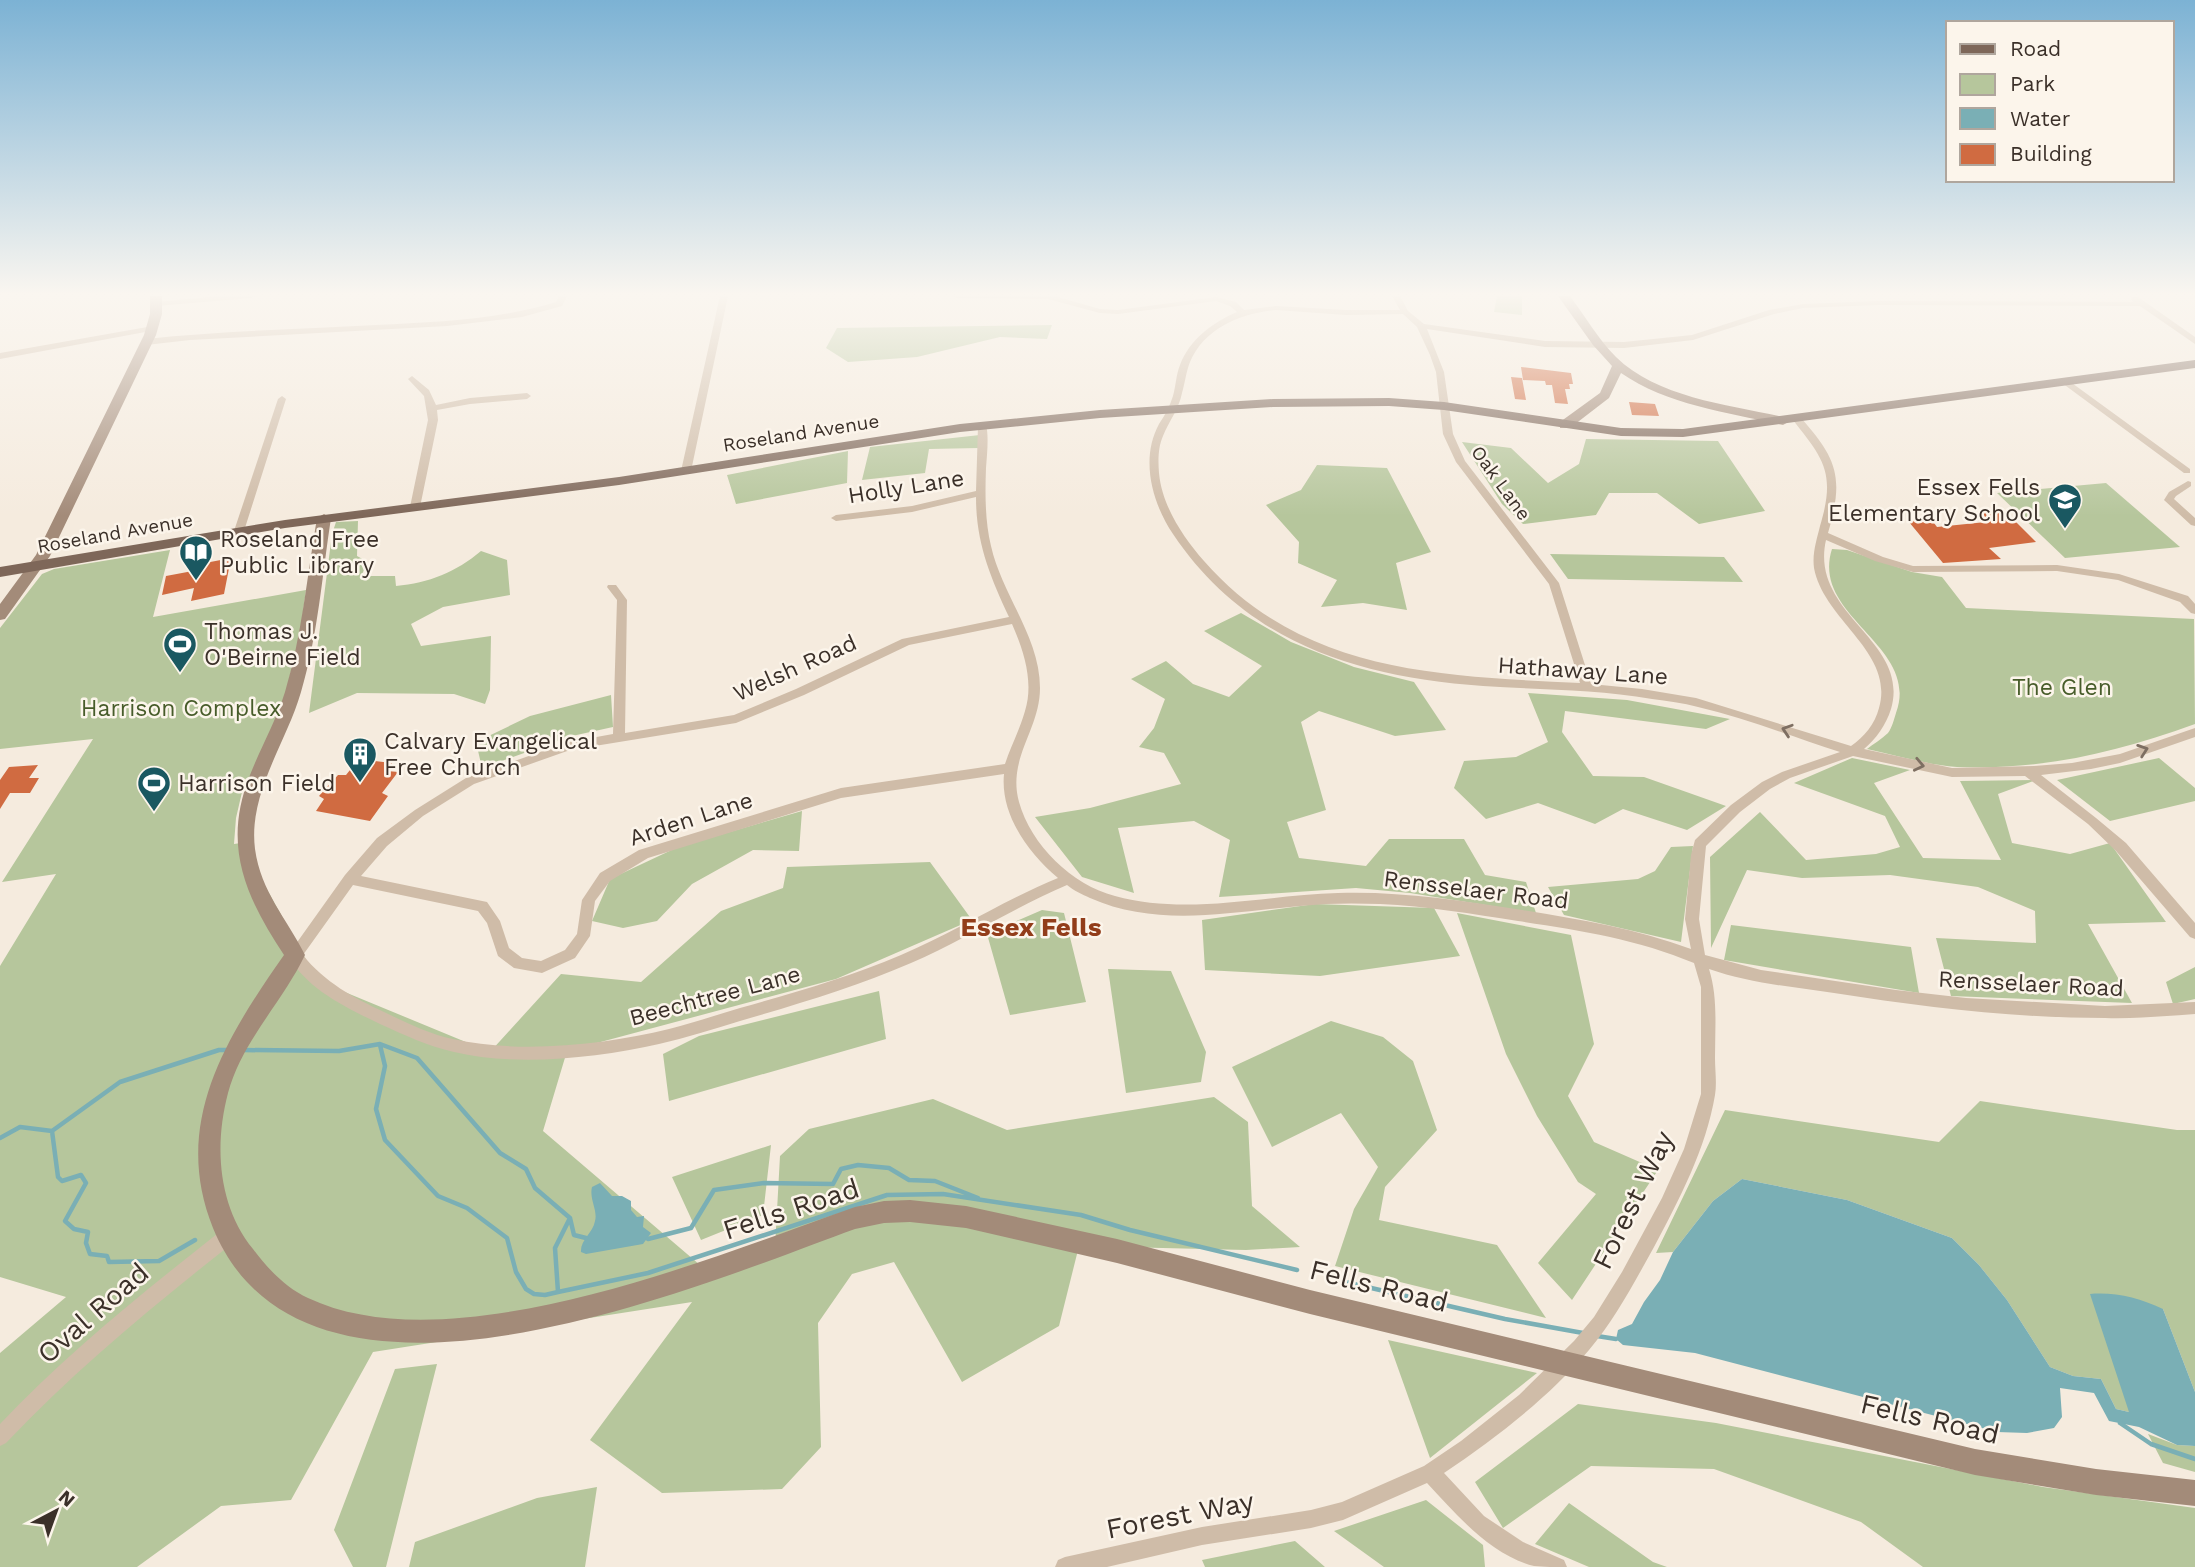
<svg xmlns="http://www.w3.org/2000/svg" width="2195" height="1567" viewBox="0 0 2195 1567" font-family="'Work Sans',sans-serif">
<rect width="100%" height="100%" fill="#f5ebde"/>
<path fill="#b6c69c" d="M1497,296H1522V315L1494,312Z
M1052,325L1047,339L1000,337L917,357L848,362L826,348L837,328Z
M980,435L979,448L929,449L925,473L862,480L870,447Z
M1586,439L1718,441L1765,511L1699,524L1657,493H1609L1596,515L1523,524L1502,504L1462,442L1511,448L1548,483L1579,464Z
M848,451L847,483L736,504L727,475Z
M1317,465L1387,468L1431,552L1396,563L1407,610L1363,603L1321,607L1337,580L1298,563L1299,542L1266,505L1301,490Z
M2106,483L2180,547L2065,558L1997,493Z
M358,521L357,556L368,562L361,576H395L396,586C429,583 456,572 481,551L507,560L510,595L443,607L411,624L421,646L491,636L490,690L485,704L454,694L357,693L309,713L332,534L336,522Z
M1832,549L1847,550L1912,572L1942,577L1966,608L2194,619L2195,724C2114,753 2044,770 1957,767C1927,765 1896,755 1867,749C1873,744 1882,739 1888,733C1892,728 1894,719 1896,713C1921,645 1810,617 1832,549Z
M170,550L153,617L306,590L300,634L279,721L242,792L236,818L234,844L241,843L318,981L490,1052L561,974L641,982L721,911L783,888L787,867L930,862L972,920L836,979L567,1051L543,1131L707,1271L775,1247L780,1156L809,1129L933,1099L1007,1130L1214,1097L1248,1122L1252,1206L1300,1247L1246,1250L1079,1246L1059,1326L962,1382L894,1262L852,1274L818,1323L821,1447L782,1489L662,1493L590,1440L692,1302L373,1352L291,1500L221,1506L137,1567H0V1353L66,1297L0,1277V966L56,874L2,882L93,739L0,749V628L42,574L54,569Z
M1550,554L1724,557L1743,582L1568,579Z
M1241,613L1291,642L1354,667L1414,682L1446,730L1395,736L1319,711L1301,722L1326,810L1287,822L1299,858L1366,866L1389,839H1464L1485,875L1526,882L1536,913L1410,893L1356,888L1219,897L1230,840L1194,821L1118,828L1134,893L1082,877L1035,817L1090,808L1181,784L1164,753L1139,747L1154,728L1165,699L1131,679L1166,661L1193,684L1229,697L1262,666L1204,631Z
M1528,693L1627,700L1730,719L1706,729L1565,711L1562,732L1593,776L1644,777L1726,806L1687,830L1623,809L1595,824L1538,803L1486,819L1454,788L1464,761L1516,757L1548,742Z
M611,695L613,727L572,736L482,768L476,742L530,716Z
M1852,758L1910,770L1874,783L1923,858L2001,860L1960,781L2036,780L1998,794L2012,843L2070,854L2110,843L2166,922L2088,924L2132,1003L1951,996L1936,938L2036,943L2035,911L1978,887L1890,875L1802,878L1747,870L1711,948L1710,857L1760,812L1806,860L1876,854L1900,847L1885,816L1794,783Z
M2159,758L2195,788V801L2110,821L2057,780Z
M802,811L799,851L753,850L692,884L657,921L623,928L592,921L610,879L678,847Z
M1693,846L1681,942L1564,915L1548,887L1638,879L1655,871L1671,847Z
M1315,904L1434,908L1460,956L1320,976L1205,970L1202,920Z
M1042,910L1064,913L1086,1002L1010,1015L987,934Z
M1457,913L1571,935L1594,1044L1568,1096L1594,1142L1658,1170L1572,1300L1538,1263L1596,1194L1578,1182L1537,1116L1506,1054Z
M1731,925L1911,947L1919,993L1724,960Z
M2195,967V999L2173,1004L2166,982Z
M1108,969L1171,971L1206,1052L1201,1082L1126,1093Z
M879,991L886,1039L669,1101L663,1054L699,1036Z
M1331,1021L1383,1037L1413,1061L1437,1130L1385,1187L1379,1220L1497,1245L1546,1318L1335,1266L1354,1209L1378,1167L1341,1113L1272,1147L1232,1067Z
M1980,1101L2177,1130H2195V1392L2163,1309L2129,1412L2116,1409L2101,1379L2073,1376L2050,1367L2007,1300L1979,1265L1952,1238L1847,1200L1742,1179L1713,1201L1673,1252L1656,1253L1725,1110L1939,1142Z
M771,1145L763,1215L701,1240L672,1177Z
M1388,1340L1537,1373L1430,1458Z
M437,1364L386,1567H353L334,1530L395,1369Z
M1578,1404L1716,1423L2043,1487L2195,1508V1567H1923L1861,1522L1714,1469L1591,1466L1503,1528L1475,1482Z
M2148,1434L2177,1445L2195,1446V1472L2163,1463Z
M597,1487L585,1567H409L415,1542L537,1498Z
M1426,1500L1483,1545L1485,1567H1384L1334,1531Z
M1569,1503L1653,1562L1667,1567H1589L1535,1544Z
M1295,1541L1325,1567H1205L1202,1560Z"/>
<path fill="#7aafb5" d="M1742,1179L1847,1200L1952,1238L1979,1265L2007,1300L2050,1367L2073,1376L2101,1379L2116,1409L2129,1412L2090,1294C2116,1292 2139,1298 2163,1309L2195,1392V1446L2177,1445L2139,1427L2109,1421L2094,1393L2060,1388L2062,1417L2054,1428L2027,1433L1997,1432L1695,1353L1623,1345L1616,1339L1618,1330L1632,1324L1644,1302L1660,1280L1673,1252L1713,1201Z
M600,1183L612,1196H622L631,1201V1210L637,1217L644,1216L643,1227L651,1233L643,1244L586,1254L581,1252C580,1240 593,1233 595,1221C598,1210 589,1199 592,1187Z"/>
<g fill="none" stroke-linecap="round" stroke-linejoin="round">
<path stroke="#7aafb5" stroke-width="4.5" d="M380,1045L385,1066L376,1109L385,1140L438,1196L467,1208L507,1238L516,1272L526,1289L534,1294L545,1295L558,1292
M244,1050L339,1051L380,1044L417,1058L500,1153L526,1169L535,1188L570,1218L555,1248L558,1292L648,1273L887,1195L943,1194L1081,1215L1130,1230L1297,1270
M52,1131L58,1177L62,1181L81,1175L86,1183L65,1221L74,1229L88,1232L86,1243L90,1254L107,1256L109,1262L159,1261L195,1240
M0,1138L20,1127L52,1131L120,1082L219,1050H229
M570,1218L574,1235L586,1238
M648,1239L691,1228L714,1190L764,1183L833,1184L841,1169L858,1165L889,1168L909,1180L935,1181L978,1198
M1341,1281L1505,1319L1583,1333
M1597,1336L1616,1339
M2120,1423L2151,1444L2195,1459"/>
</g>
<path fill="#d06b41" d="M1521,367L1571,373L1573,384H1569L1570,389H1565L1568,404L1555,403L1552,385H1546L1545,381L1523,380Z
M1511,377L1522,378L1526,400L1515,399Z
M1629,402L1655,404L1659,416L1632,415Z
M2003,509L2036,542L1989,548L2001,559L1943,563L1909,522L1931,519L1937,527L1986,522L1983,511Z
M231,558L224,594L191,601L194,588L162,595L166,576L198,570L200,564Z
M366,760L392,763L387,771L398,772L382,793L388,796L370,821L316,811L324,799L319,796L338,775H346L354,765L360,766Z
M38,765L29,778H39L30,793H10L0,809V780L9,767Z"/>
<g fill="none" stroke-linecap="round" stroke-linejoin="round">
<path fill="#cfbca8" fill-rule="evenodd" d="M220,296H255L251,298L156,306L152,304L156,302Z
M559,296H567L562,306L522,317L447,326L190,340L146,345L142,342L146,339C222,331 299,329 376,325C437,322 497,320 556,302Z
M720,296H728L691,471L686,474L681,471Z
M953,296H1054L1100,309L1118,310L1216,297L1236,302L1244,310L1276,306L1346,310H1400L1392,296H1400L1408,311L1424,324L1545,341L1624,342L1692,335L1769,310L1803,304L1878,301L2133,302L2131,299L2132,297H2138L2195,337V344L2140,306L1878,305L1803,308L1774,314L1693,340L1624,348L1545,347L1427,329L1444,372L1453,434L1465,461L1559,583L1591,684L1642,689L1696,698L1851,746C1864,737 1875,724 1879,708C1895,652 1824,621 1814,568C1812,553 1817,539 1820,526C1836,473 1824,459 1792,419L1797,416L1800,417C1838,459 1844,478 1828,533L1883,557L1913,566L2057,565L2119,574L2188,596L2195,604V614L2191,613L2180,602L2118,580L2057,571L1913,572L1875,561L1826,540C1809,615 1911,640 1891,709C1886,725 1876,739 1864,749L1952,768L2034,766L2072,763L2120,754L2195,728V737L2120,763L2091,769L2041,775L2096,818L2126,843L2195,923V939L2190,937L2116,851L2088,824L2025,776L1952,777L1853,756L1790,778L1770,789L1740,812L1706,846L1699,919L1705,955L1761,970L1896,990L1966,998L2105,1006L2195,1002V1014C2165,1016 2135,1019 2105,1018C2014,1018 1924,1007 1834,993C1793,987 1749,983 1709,969C1718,997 1715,1028 1715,1058C1715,1070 1717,1083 1715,1095C1706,1149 1679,1200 1654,1247C1634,1283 1615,1319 1589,1350C1548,1398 1496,1438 1444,1473L1484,1516L1523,1542L1564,1560L1567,1567C1556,1567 1543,1567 1534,1566C1490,1555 1456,1514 1427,1483L1343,1520L1311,1528L1202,1545L1107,1567H1055L1058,1560L1065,1557L1202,1527L1311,1510L1342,1502L1424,1466L1461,1441L1519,1395L1574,1341L1594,1317L1622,1272L1662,1198L1684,1149L1701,1094V987L1694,963C1637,939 1578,930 1518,921C1472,914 1427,906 1380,904C1354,903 1327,903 1300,906C1231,912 1157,928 1090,898C1082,894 1074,891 1067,885C1013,908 964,940 911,963C856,987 798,1004 740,1021C713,1029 686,1038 659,1044C596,1058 517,1067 454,1052C428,1046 404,1035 380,1024C347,1008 306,989 288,955L345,875L377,838L415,810L466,778L569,742L613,734L617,600L607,587L608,585H616L627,600L625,733L734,715L796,689L902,639L1009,617C990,576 976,543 976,497L912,512L836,521L831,518L836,515L912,506L976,491L978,426L980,424H986C989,437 987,454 986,468C985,494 985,521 991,546C1002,595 1040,637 1040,688C1040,730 1007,758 1019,802C1031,845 1072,885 1115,896C1188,916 1264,895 1338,893C1398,891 1457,900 1516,909C1576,919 1634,928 1691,949L1685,919L1691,855L1695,840L1731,805L1762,782L1782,772L1840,752C1793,737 1746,718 1698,707C1683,703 1667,701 1652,699C1596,689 1540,690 1483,686C1358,677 1246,643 1173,534C1152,503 1140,459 1159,424C1165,415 1170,406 1173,396C1176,385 1176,375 1180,365C1190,339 1212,323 1237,312L1230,306L1216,301L1118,314L1100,313L1048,299L957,298ZM1276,310L1346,315L1403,314L1417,327L1430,355L1436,372L1443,434L1456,462L1549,584L1580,683C1441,676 1303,674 1204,561C1183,537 1162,506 1159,473C1158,461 1158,447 1163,436C1169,421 1179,409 1182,393C1185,383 1186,372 1190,362C1204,328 1241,313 1276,310ZM1012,624C1024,651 1034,682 1025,711C1020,729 1011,746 1005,764L841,788L639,850L600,873L582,900L577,934L565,950L541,961L522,958L509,948L500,921L487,902L361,876L387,846L423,816L474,784L570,750L736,723L804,695L909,645ZM1004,774C1000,814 1028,853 1058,878C1004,900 955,932 901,955C849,977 794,993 740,1008C716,1015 693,1023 669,1029C604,1045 519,1054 453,1039C429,1034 407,1023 384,1012C354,998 324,982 303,955L353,885L478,911L487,923L498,956L514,968L542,973L575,958L590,936L595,901L610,881L648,858L841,798Z
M153,326L157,328L156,330L0,359V353Z
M412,376L429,390L436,405L470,398L527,393L531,396L527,399L470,404L437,410L438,420L420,507L415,510L410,507L428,420L424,396L408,379Z
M2065,378L2190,469V473H2184L2062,383L2061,381Z
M282,396L286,399L244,531L243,533H235L234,531L278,399Z
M2188,481L2191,482V486L2176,496L2174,499L2195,518V526L2191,525L2164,500L2169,492Z
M228,1228L234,1230L236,1236L234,1242C154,1305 76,1369 6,1443L0,1446V1424C68,1352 145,1291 222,1230Z"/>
<path fill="#a38b79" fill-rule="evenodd" d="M150,296H162V314L156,335L50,556L5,619L0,620V604L36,555L144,335L150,314Z
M1558,296H1570C1585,316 1598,339 1616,357C1659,399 1732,405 1788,418L1790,421L1783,425C1730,413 1667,405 1621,373L1609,398L1570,428H1560V422L1600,393L1612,366L1593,345Z
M324,514L331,518C322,576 318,635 301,692C286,744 248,793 255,849C261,892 287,919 305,955C282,1003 242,1041 228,1093C214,1146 218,1206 253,1249C267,1268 286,1288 308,1298C452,1366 713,1257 855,1207L884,1201L910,1200L966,1206L1117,1239L1310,1290L1975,1449L2096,1469L2195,1480V1506L2096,1495L1975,1475L1310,1314L1117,1263L966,1228L910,1222L884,1223L855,1229C698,1286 306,1454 213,1228C171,1124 226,1038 284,955C245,896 222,845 250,775C261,747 276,721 285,692C302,635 307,576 317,518Z"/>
<path fill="#7e6759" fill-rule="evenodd" d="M2195,360V368L1683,437L1621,436L1444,410L1389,406L1273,407L1100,418L960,432L619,485L285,528L0,577V567L285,520L619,477L960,424L1100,410L1273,399L1389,398L1444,402L1621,428L1683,429Z"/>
</g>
<defs><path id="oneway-chevron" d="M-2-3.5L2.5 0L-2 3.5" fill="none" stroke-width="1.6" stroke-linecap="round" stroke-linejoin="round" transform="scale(1.75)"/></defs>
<g stroke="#7e6f62">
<use href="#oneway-chevron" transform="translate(1787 730) rotate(-162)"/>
<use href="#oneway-chevron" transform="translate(2143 750) rotate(-19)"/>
<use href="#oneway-chevron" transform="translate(1919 765) rotate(12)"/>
</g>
<linearGradient id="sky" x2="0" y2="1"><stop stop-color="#7cb2d4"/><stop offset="0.57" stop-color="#faf6f0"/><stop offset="1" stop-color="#faf6f0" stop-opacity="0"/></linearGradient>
<rect width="2195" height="516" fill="url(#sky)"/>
<defs>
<g id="school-pin" transform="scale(1.75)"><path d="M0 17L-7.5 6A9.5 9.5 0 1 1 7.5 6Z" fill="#1a5861" stroke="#fcf5eb"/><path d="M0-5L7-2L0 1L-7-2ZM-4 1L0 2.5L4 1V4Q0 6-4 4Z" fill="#fff"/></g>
<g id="library-pin" transform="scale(1.75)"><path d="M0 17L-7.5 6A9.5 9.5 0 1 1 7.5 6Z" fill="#1a5861" stroke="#fcf5eb"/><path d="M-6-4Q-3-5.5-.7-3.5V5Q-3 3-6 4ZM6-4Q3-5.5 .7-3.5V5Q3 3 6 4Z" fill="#fff"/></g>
<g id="stadium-pin" transform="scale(1.75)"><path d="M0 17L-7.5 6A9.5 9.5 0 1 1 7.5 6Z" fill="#1a5861" stroke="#fcf5eb"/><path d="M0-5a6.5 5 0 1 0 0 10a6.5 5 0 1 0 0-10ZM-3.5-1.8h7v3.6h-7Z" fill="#fff"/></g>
<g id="building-pin" transform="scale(1.75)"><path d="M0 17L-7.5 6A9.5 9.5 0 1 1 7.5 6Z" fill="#1a5861" stroke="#fcf5eb"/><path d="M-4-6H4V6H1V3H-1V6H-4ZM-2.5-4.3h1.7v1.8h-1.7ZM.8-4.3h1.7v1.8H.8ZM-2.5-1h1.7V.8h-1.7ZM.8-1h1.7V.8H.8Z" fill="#fff"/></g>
</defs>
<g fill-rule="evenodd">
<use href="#school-pin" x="2065" y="500"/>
<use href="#library-pin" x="196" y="552"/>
<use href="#stadium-pin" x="180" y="644"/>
<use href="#building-pin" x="360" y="754"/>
<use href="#stadium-pin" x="154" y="783"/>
</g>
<g text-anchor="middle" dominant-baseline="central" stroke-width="5" stroke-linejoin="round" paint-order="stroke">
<g font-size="19" fill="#3b3029" stroke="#fcf5eb">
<text transform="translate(801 433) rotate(-9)">Roseland Avenue</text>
<text transform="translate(1501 483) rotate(54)">Oak Lane</text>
<text transform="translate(115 533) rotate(-10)">Roseland Avenue</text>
</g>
<g font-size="23" fill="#3b3029" stroke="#fcf5eb">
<text transform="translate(906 487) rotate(-9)">Holly Lane</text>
<text transform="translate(795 668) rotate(-24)">Welsh Road</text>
<text transform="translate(1583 671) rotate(4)">Hathaway Lane</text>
<text transform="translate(691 819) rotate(-18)">Arden Lane</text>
<text transform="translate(1476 890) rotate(7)">Rensselaer Road</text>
<text transform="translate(2031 984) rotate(3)">Rensselaer Road</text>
<text transform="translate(715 996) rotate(-15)">Beechtree Lane</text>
</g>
<g font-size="23" fill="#3b3029" stroke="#fcf5eb" text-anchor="start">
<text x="2040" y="487" text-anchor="end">Essex Fells<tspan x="2040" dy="26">Elementary School</tspan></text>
<text x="220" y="539">Roseland Free<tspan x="220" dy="26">Public Library</tspan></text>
<text x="204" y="631">Thomas J.<tspan x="204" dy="26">O'Beirne Field</tspan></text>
<text x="384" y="741">Calvary Evangelical<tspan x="384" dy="26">Free Church</tspan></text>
<text x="178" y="783">Harrison Field</text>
</g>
<g font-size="23" fill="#475c2a" stroke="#fcf5eb">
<text x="2062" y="687">The Glen</text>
<text x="181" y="708">Harrison Complex</text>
</g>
<g font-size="26" font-weight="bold" fill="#923d1a" stroke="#fcf5eb">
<text x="1031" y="927">Essex Fells</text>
</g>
<g font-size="28" fill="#3b3029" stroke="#fcf5eb">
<text transform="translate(1633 1200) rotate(-64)">Forest Way</text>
<text transform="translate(791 1209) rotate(-18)">Fells Road</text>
<text transform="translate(1379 1286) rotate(14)">Fells Road</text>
<text transform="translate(93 1313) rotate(-41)">Oval Road</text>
<text transform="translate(1930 1419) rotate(13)">Fells Road</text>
<text transform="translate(1180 1515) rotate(-11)">Forest Way</text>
</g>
</g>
<rect x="1946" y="21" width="228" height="161" fill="#fcf5eb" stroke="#afa69d" stroke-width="2"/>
<rect x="1960" y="44" width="35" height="10" fill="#7e6759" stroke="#afa69d" stroke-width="2"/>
<text x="2010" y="56" font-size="21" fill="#3b3029">Road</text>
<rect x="1960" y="74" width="35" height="21" fill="#b6c69c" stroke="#afa69d" stroke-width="2"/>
<text x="2010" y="91" font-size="21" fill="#3b3029">Park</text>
<rect x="1960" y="108" width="35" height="21" fill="#7aafb5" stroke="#afa69d" stroke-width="2"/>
<text x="2010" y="126" font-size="21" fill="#3b3029">Water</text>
<rect x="1960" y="144" width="35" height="21" fill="#d06b41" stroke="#afa69d" stroke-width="2"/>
<text x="2010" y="161" font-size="21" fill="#3b3029">Building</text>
<g transform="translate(56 1511) rotate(41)" stroke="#fcf5eb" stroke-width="5" paint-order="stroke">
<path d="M0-5L12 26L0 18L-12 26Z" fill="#3b3029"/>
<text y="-10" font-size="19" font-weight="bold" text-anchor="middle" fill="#3b3029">N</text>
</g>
</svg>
